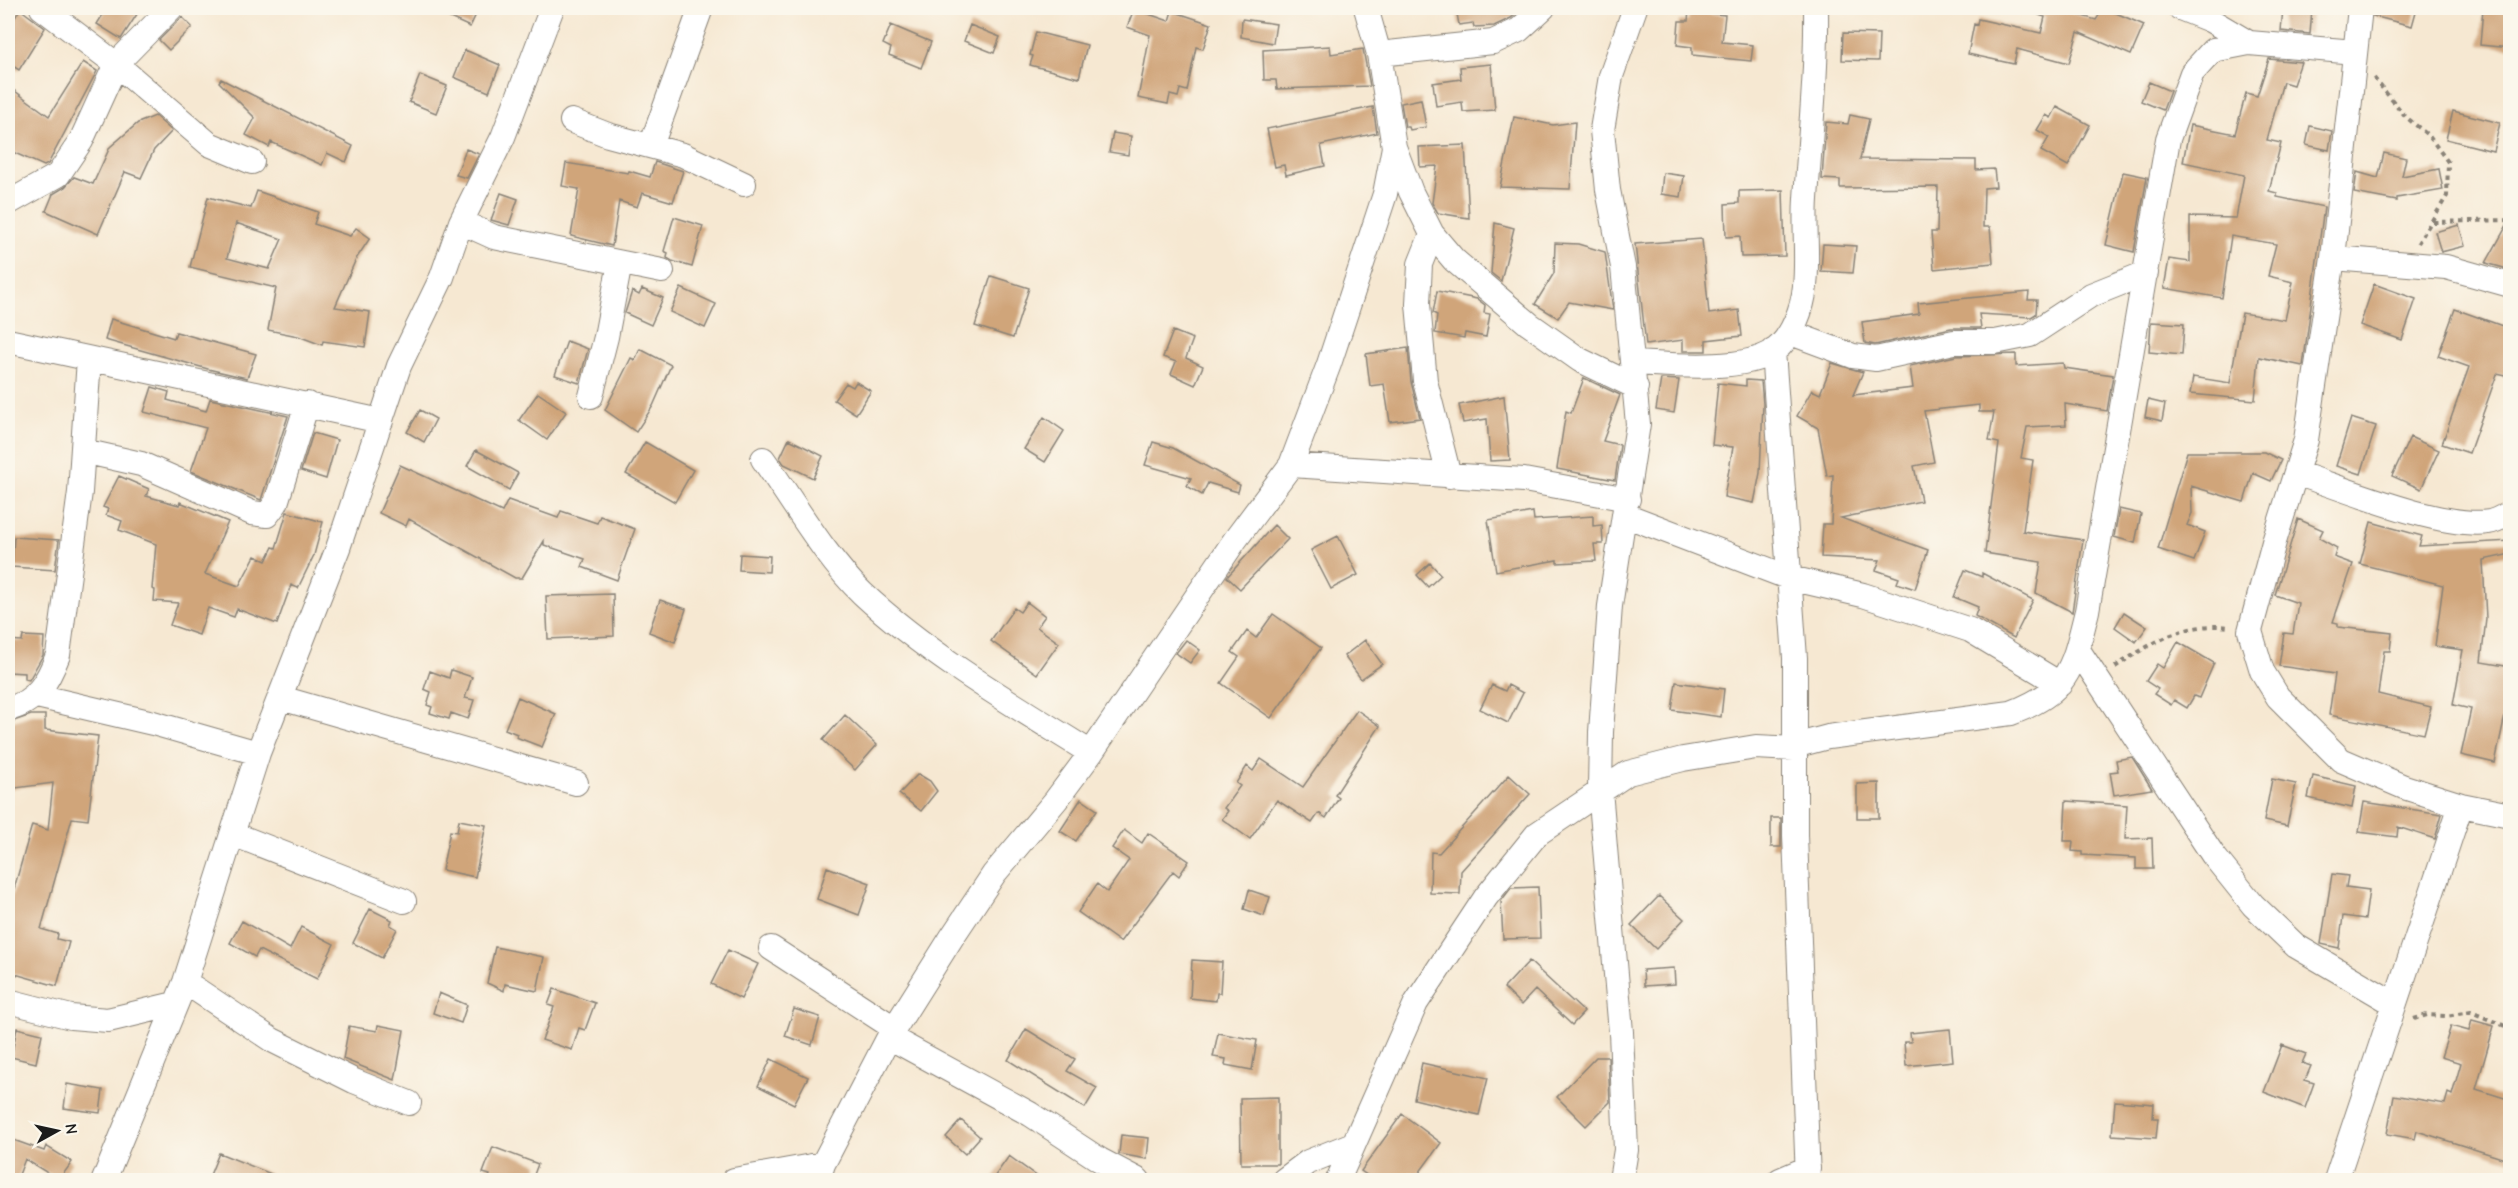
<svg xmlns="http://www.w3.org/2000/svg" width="2518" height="1188" viewBox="0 0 2518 1188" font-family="'Comic Neue',sans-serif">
<rect width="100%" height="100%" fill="#fbf7ec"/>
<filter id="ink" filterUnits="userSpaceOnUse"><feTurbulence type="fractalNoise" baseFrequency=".0167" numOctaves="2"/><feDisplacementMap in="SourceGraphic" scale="12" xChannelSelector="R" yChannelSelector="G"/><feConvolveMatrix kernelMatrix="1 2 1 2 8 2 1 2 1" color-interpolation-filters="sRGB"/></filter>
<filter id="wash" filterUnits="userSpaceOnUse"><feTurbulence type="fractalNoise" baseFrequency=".008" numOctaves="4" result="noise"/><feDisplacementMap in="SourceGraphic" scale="24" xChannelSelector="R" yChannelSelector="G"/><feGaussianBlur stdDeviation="1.35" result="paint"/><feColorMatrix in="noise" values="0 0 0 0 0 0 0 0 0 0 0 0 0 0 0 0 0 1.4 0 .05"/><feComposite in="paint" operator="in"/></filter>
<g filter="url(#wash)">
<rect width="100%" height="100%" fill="#f6e8d2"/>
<g id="blocks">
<path fill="#d0a57a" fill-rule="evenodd" d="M107,8H141L121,39L97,24Z
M428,8H479L470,27Z
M1456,8H1522L1511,18L1494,26L1474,27L1473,23L1459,25Z
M2042,8H2054L2096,20L2104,8L2144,25L2131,55L2078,32L2069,63L2017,49L2014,64L1968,54L1974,24L1977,25L1978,19L2041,33L2045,17L2039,15Z
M2283,8H2312L2310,34L2281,31Z
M2374,8H2417L2412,26L2373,16Z
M2483,8H2511V48L2480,45Z
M20,9L45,28L19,70L8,63V29Z
M1134,9L1169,21L1172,11L1211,24L1203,49L1196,47L1187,91L1180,89L1178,97L1170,95L1168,104L1138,98L1150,35L1127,27Z
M1689,11L1725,15L1722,42L1753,45L1751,61L1692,55V47L1677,45L1679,21H1688Z
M182,17L192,27L169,50L159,40Z
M1242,19L1276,24L1273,43L1241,37Z
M891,25L931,42L921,68L889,55L891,48L883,44Z
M970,25L1000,37L994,53L964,41Z
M1036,32L1087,45L1079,78L1030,65L1033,56L1030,55Z
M1843,33L1879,34L1878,61L1842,60Z
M1330,46L1331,54L1363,49L1370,86L1277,89L1276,80H1264L1263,50Z
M465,50L500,65L489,92L454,77Z
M2269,59L2301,62L2293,85L2283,82L2267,140L2281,143L2269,191L2277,193V197L2324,207L2303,366L2259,357L2255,400L2190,394L2193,377L2230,383L2242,313L2285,320L2293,282L2268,276L2276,244L2231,236L2222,298L2164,288L2169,259L2190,262V217L2236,218L2244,175L2183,162L2190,125L2235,134L2246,93L2257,96Z
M83,62L97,71L48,164L44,166L8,150V86L49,116Z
M1491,64L1495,110L1463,112L1462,102L1436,106L1433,83L1461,79L1460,67Z
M420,75L447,86L436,113L409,102Z
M221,79L353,146L346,162L327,153L322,165L271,142L269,147L246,135L255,118L219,82Z
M2149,82L2170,91L2163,110L2141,101Z
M1421,99L1426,127L1410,130L1409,127H1405L1401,103Z
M1373,107L1377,133L1321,145L1325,166L1286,175L1284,165L1275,167L1267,129Z
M2057,107L2090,125L2068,166L2041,151L2049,137L2037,130L2046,115L2051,118Z
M2453,111L2500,123L2493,151L2446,139Z
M1850,115L1869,119L1860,159L1976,160V170L1994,169L1996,187L1984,188L1983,227H1990L1993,263L1934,269L1931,232H1937L1938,187L1840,188V180L1822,179L1826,122L1848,124Z
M155,116L172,131L154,150L141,178L125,172L98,234L46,211L53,194L65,187L74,177L93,184L110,147L138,123Z
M1514,117L1553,125L1575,122L1570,189L1500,187Z
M2310,126L2332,131L2329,150L2306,145Z
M1113,133L1131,136L1128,155L1109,152Z
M1465,145L1469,218L1438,213L1432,203L1437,166L1420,167L1419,147Z
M466,149L479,154L467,178L456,175Z
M2384,153L2406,158L2402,176L2439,169L2443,190L2397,198V201L2354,193L2357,172L2378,178Z
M655,162L683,171L673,202L642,193L637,207L619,201L612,246L571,236L579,189L562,186L566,163L628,173L629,171L650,177Z
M2123,172L2147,177L2134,252L2106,245Z
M1663,173L1684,176L1681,197L1661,194Z
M1783,190L1785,256L1741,257L1740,236L1726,237L1725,204L1739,203V191Z
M257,191L318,212L314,224L350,236L356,228L370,238L356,259L335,307L370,312L365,347L323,341L322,345L298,336L268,330L276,288L190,267L208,197L251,208ZM236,223L282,239L269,269L227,258Z
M501,193L518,199L509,225L491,220Z
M674,217L703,226L692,267L672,261L667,258L668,253L664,251Z
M2511,218V270L2486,263Z
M1495,223L1514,228L1501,281L1491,273Z
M2459,225L2465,246L2441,252L2435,232Z
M1702,239L1709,314L1739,310L1742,336L1706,340V351H1683V340L1646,345L1635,244Z
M1555,243L1578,244L1605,252L1613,310L1569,302L1558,318L1535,304L1554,273Z
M1823,244L1856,246L1853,273L1821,271Z
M991,276L1029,288L1013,338L975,326Z
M2374,284L2416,299L2402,340L2360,325Z
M681,288L716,304L705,328L670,312Z
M642,289L663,298L651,325L625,313L632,291L639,295Z
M1437,291L1477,299L1485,305L1484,313L1490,314L1486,337L1465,333L1464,338L1435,333L1437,315L1433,313Z
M2029,292L2028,300H2037L2036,314L2031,317L1979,314L1981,328H1951L1875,345L1865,343L1862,322L1919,314L1918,303Z
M2455,309L2511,329V377L2497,374L2469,453L2442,444L2469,367L2438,356Z
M111,319L174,338L176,332L256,354L247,378L208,369L105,340Z
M2151,322L2184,324L2182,355L2149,352Z
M1173,331L1193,339L1186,358L1203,366L1195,385L1171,374L1176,362L1163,357Z
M567,341L588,349L579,383L555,375Z
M1408,348L1411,382L1420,418L1390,422L1384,384L1370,386L1366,354Z
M640,349L671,365L653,406L636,432L605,410L631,358L635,360Z
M2016,354V366L2063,363L2064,368L2113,375L2107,411L2065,404L2066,425L2027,427L2021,458L2033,460L2023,531L2083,540L2072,612L2036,593L2041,562L1985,553L1999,443L1989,441L1994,412H1979V405L1924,411L1934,462L1914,466L1921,501L1841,518L1928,550L1915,589L1897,583L1899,578L1876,570L1880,560L1821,557L1823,524H1831L1833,475L1827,476L1818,428L1797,416L1812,390L1820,394L1832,363L1863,372L1853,395L1913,388L1910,366L1956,356Z
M1584,378L1620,395L1603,441L1620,445L1615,480L1557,469L1566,411L1571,413Z
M1661,379L1679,380L1674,413L1656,410Z
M1746,380L1761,381L1763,404L1760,473L1754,503L1724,497L1733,447L1712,445L1718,383L1746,386Z
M856,382L871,391L856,414L834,400L846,383L853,387Z
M152,387L169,392L167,400L206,411L210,399L288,416L261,500L191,471L206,428L144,412Z
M538,393L566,412L547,440L519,420Z
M1504,396L1510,460L1490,461L1487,419L1463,423L1459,405Z
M2148,400L2165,404L2162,421L2145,417Z
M420,410L436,419L424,442L407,432Z
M1044,417L1064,431L1045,462L1024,449Z
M2351,418L2376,426L2361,474L2336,466Z
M313,433L337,440L326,479L301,471Z
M2410,437L2439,450L2421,489L2392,476Z
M789,439L823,456L813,478L784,464L780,458Z
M645,442L693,470L675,502L626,474Z
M1153,442L1173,448L1240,485L1238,492L1208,483L1202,495L1187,486L1191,478L1145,465Z
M476,450L518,473L509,490L467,466Z
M2187,452H2264L2281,460L2271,481L2253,473L2244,502L2191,486L2192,513L2187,525L2205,532L2194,561L2158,549Z
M400,465L502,512L508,500L558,518L561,511L597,523L600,516L635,529L617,580L582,567L585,559L544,545V541L522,578H515L409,519L406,526L379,513Z
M119,476L149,489L146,496L179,505L180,502L228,522L205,574L239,586L255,556L266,561L273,547L276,548L287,512L323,522L314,555L298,588L291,585L277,624L237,609L234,617L208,608L199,635L170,625L178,603L154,601L155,590L152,589L156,544L119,530L122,521L106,515L108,509L103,507Z
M2119,509L2141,514L2135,543L2114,537Z
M1533,512L1534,520L1593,516V526L1602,525L1603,544H1594L1596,561L1557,563V560L1496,571L1488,520Z
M2298,519L2323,530L2319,538L2337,548L2334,557L2353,564L2333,622L2338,623V627L2392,633L2390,651H2384L2378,694L2431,707L2424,734L2329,715L2335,674L2279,666L2284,633L2293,634L2298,603L2275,595Z
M2371,522L2422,536L2419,546L2511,541V554L2483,560L2486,619L2481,662L2511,667V716L2505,715L2495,763L2461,755L2471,709L2453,705L2463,650L2435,646L2443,585L2360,564Z
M1274,525L1288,539L1240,589L1227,577Z
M1338,536L1358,575L1331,589L1311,550Z
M14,537L59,540L55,570L12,567Z
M740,554L770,556L769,572L739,570Z
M1430,563L1441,575L1428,587L1417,575Z
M1965,570L1982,577V573L2033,600L2014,638L1975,616L1978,607L1954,597Z
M613,594L614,636L548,639L546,596Z
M660,600L686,609L675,642L649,632Z
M1027,602L1045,616L1037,627L1059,643L1037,674L991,641L1014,608L1020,612Z
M2124,612L2147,627L2136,642L2115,627Z
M1273,614L1321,648L1271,718L1221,683L1239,657L1232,652L1247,631L1256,638Z
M23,636L44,637L43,655L29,680L25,679V673L8,672V640L22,641Z
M1186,640L1200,650L1190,663L1176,653Z
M1365,640L1382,664L1361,679L1344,656Z
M2178,642L2214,663L2199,698L2194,696L2187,708L2174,700L2171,705L2154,694L2158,689L2146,681L2157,664L2163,668Z
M451,670L472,677L465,698L474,700L468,719L451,713L449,719L430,713L432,707L427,705L431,692L424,689L430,671L449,678Z
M1676,682L1724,689L1721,717L1672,710Z
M1492,685L1505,691L1508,685L1523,693L1508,723L1480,709Z
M518,697L556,714L542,747L516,737L517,734L505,729Z
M1357,710L1380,726L1335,795L1339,798L1326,818L1319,813L1312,823L1277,800L1250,839L1222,819L1228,811L1224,808L1240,786L1236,783L1247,766L1253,771L1261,759L1303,787Z
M31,715H45V730L98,736L88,820L72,818L41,929L58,934L57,939L69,942L57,986L8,972V910L32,825L48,830L53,783L8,789V723Z
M845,715L877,745L855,770L823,740Z
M2132,757L2152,789L2114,795L2110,772L2118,771L2116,760Z
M918,774L930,781L937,791L921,811L899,794Z
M1509,775L1530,794L1461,871L1460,894L1430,893L1431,852L1439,853Z
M2313,776L2356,786L2352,808L2308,798Z
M2272,779L2296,784L2287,826L2264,821Z
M1879,783V818H1857V784Z
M1081,799L1097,810L1076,841L1060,831Z
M2066,801L2127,805L2125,839L2152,838L2153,869H2136V858L2082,855V852L2072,851L2073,841H2064Z
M2364,802L2442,814L2435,839L2398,827L2397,837L2359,832Z
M1771,818H1781V847H1771Z
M459,820L486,825L475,877L442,870L450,831L457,832Z
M1124,830L1142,843L1148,833L1189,861L1179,876L1173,871L1120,942L1078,912L1097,884L1107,892L1129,860L1112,848Z
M827,867L870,883L859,915L817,899Z
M2332,874L2348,876L2346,887L2369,890L2365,919L2343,916L2339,948L2321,944Z
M1538,887L1540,938L1503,939L1501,901L1511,888Z
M1249,890L1270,897L1264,916L1244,909Z
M1659,896L1684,919L1656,949L1631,925Z
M370,909L392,920L390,925L397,929L382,958L353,943Z
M242,921L290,949L301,927L334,944L317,979L259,950L255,957L230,943Z
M495,947L544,957L537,991L505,984L504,991L487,983Z
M728,950L758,964L741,999L711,984Z
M1192,960L1222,962L1220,993H1217L1216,1001L1190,998Z
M1529,961L1584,1012L1572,1025L1535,990L1521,1005L1504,988Z
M1674,968L1675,984L1644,986L1643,970Z
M554,989L595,1003L585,1030L579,1028L572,1050L542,1040L554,1007L548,1005Z
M439,993L467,1005L461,1023L433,1013Z
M794,1009L820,1017L812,1045L785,1036Z
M2472,1020L2494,1026L2476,1089L2511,1100V1161L2417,1131L2415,1139L2387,1134L2394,1095L2445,1104L2448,1093L2452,1095L2461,1063L2441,1057L2451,1026L2469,1031Z
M378,1025L404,1030L395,1080L343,1059L349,1026L377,1031Z
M17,1028L42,1034L36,1063L11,1057Z
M1026,1029L1075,1059L1067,1071L1097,1088L1085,1108L1008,1060Z
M1950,1029L1953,1061L1906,1066L1904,1042H1911L1910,1033Z
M1218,1033L1257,1040L1252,1070L1225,1065L1226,1059L1213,1057Z
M2282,1045L2306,1054L2302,1063L2311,1066L2305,1080L2314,1083L2305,1108L2264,1092Z
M1596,1057H1608L1610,1102L1586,1126L1557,1097Z
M771,1059L808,1077L794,1104L758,1086Z
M1422,1063L1488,1078L1479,1115L1414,1099Z
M67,1084L103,1090L100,1113L64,1108Z
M1278,1097V1164H1241L1240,1098Z
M2115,1101L2154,1104L2153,1118H2158L2156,1138L2112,1135Z
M1402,1114L1441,1143L1414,1180H1374L1361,1171Z
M961,1120L980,1137L965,1154L946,1137Z
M1121,1135L1149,1138L1147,1159L1119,1154Z
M8,1138L44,1151L46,1146L72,1162L59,1180L25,1159L17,1180H8Z
M493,1147L538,1164L532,1180H488L490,1175L483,1173Z
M219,1153L286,1180H208Z
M1009,1156L1042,1180H992Z"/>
</g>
</g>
<g filter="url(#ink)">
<use href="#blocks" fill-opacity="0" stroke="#898277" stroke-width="1.5"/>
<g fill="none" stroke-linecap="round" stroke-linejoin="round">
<g stroke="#898277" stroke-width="26">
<path id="minor" d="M42,8L116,64L209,144L252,162
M2180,8L2210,20L2249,43
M2360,8L2333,258L2306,440L2274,542L2250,631L2262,671L2278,697L2341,760L2404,787L2461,805L2510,815
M1379,54L1493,42L1519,30L1543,8
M572,121L608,135L683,155L744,184
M651,146L701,8
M1394,147L1411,192L1432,234L1454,260L1529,324L1580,360L1636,387
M8,203L58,175L81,141L116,64L171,8
M461,222L494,237L662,271
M1432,234L1420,264L1418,304L1425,381L1449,476
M2333,258L2446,267L2510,285
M1791,333L1853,356L1876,359L1954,342H1995L2030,335L2091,295L2146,273
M8,341L381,421
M1773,351L1795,658V835L1808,1180
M1634,363C1672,365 1742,372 1774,351C1792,338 1803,308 1805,286C1808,258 1804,228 1806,199C1810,135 1817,72 1816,8
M591,396L606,337L620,263
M83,451L141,464L252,513L267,515L276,503L307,404
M763,459C792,500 827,560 863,594C931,657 1013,704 1091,753
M1291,465L1524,480L1628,499
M2296,473C2345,489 2441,529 2489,522C2496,521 2504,516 2510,513
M1625,515L1790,578L1863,595L1970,630L2060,684
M2078,650L2213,855L2253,905L2296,946L2393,1003
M37,696L153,723L258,753
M281,698L576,783
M8,709C37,702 48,681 58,655L80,492L89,359
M1794,746L1828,737L2011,713C2070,691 2073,667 2087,611L2168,139L2192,73L2213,50L2249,43L2355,52
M233,834L404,901
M771,948L894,1028
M185,982L272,1040L354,1081L409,1103
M8,1001L71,1017L108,1020L175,1004
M889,1037L1030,1114L1100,1160L1138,1180
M104,1180L185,982L258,753L338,548L399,366L442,277L461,222L503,137L552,8
M734,1180L823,1164
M818,1180L823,1164L889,1037L952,937L994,874L1056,800L1091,753L1235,540L1291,465L1329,364L1385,194L1394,147L1379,54L1366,8
M1284,1180L1308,1162L1353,1144
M1338,1180L1416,1003L1486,897L1537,834L1628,773L1683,759L1756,747L1794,749
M1621,1180L1626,1150L1621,1032L1600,790L1601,732L1610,606L1638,424L1623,267L1608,190L1602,130L1611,76L1635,8
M1780,1180L1808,1168
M2336,1180L2461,805"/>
</g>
<path stroke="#898277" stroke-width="4" stroke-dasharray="4.5 4.5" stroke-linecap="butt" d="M2374,78L2406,117L2429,136L2448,162L2447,196L2418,243
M2433,222L2510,220
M2115,667C2150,644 2185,621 2229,627
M2414,1019L2427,1015L2446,1016L2471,1012L2510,1028
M1076,1180L1084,1174"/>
<use href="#minor" stroke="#fff" stroke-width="24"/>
</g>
</g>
<rect width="2518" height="1188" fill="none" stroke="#fbf7ec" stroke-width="30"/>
<g transform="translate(57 1131) rotate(82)" stroke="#fbf7ec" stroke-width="4.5" paint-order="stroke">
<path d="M0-4.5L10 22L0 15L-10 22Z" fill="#1c1c1c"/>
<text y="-9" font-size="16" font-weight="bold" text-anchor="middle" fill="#1c1c1c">N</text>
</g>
</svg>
